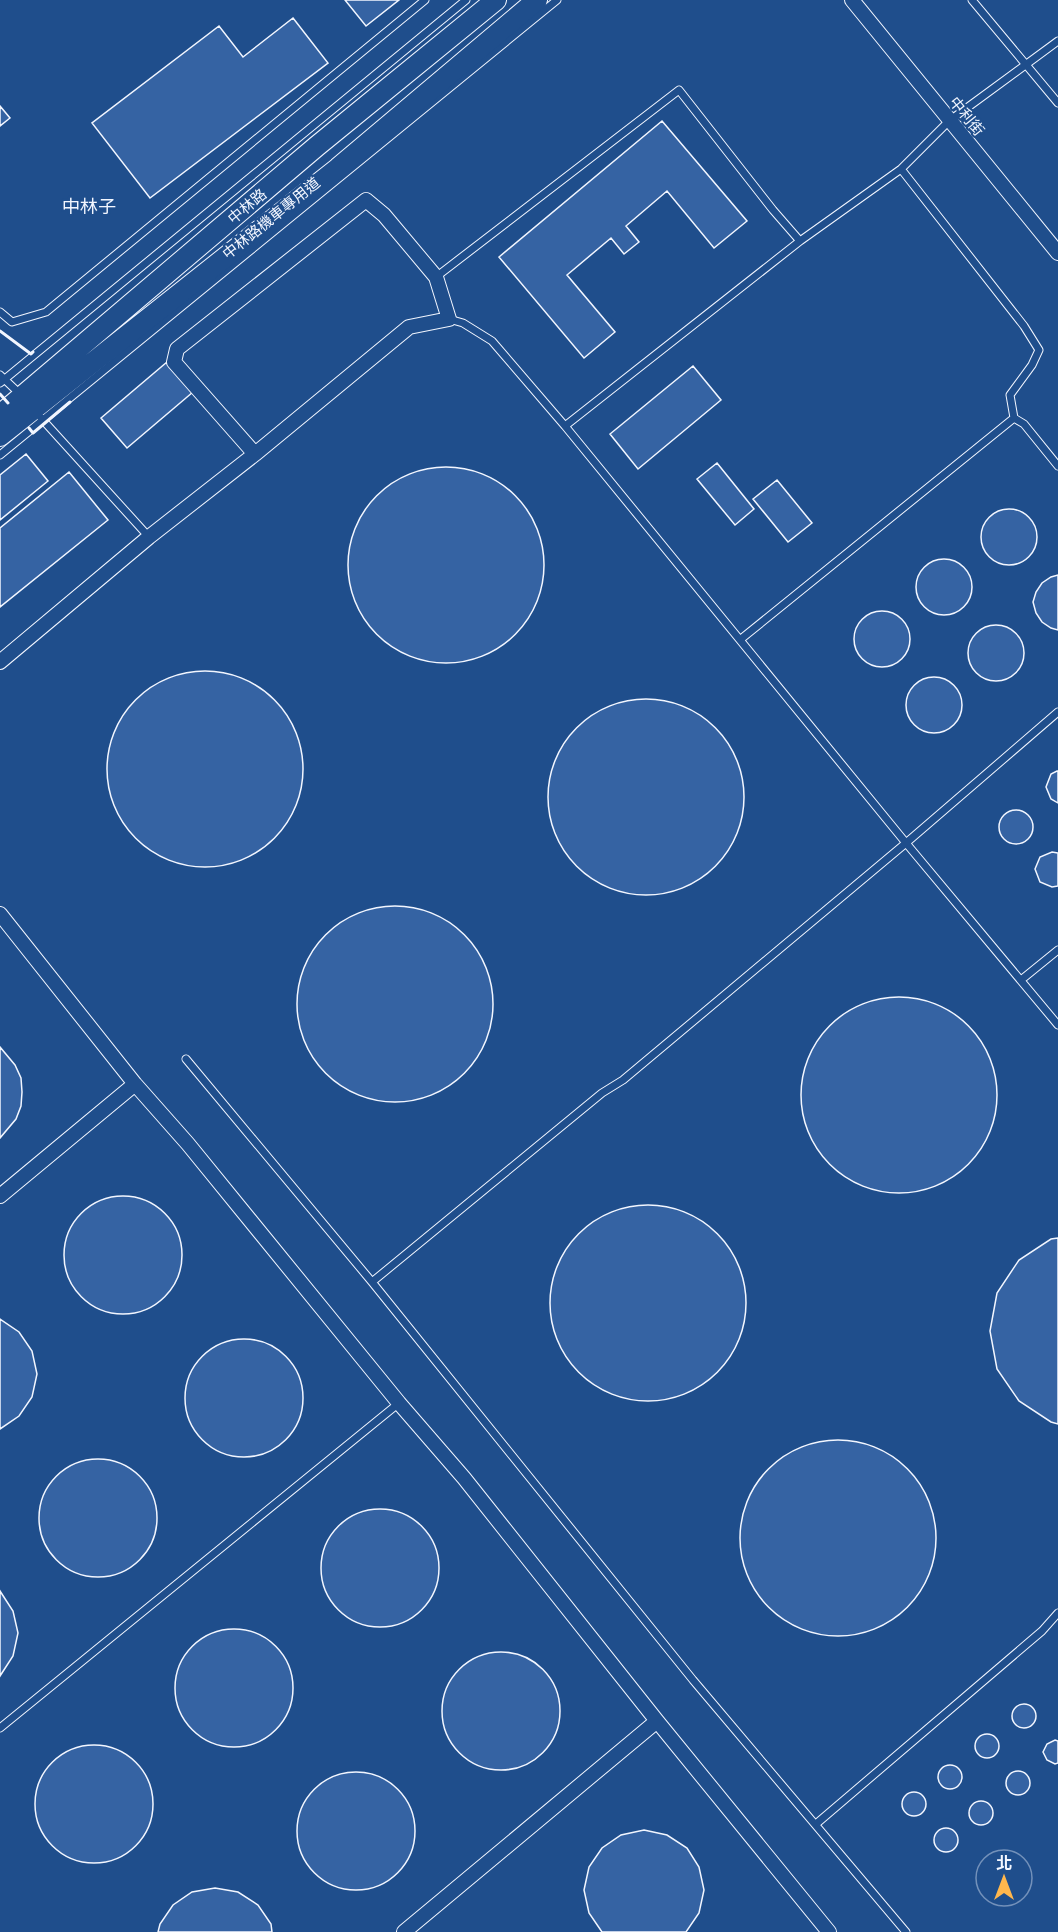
<svg xmlns="http://www.w3.org/2000/svg" width="1058" height="1932" viewBox="0 0 1058 1932" font-family="'Public Sans','Noto Sans TC',sans-serif">
<rect width="100%" height="100%" fill="#1f4e8c"/>
<path fill="#3563a3" stroke="#f2f6ff" stroke-width="1.5" d="M345,0H399L366,26Z
M293,18L328,63L150,198L92,123L219,26L243,57Z
M0,106L10,118L0,126Z
M662,121L747,221L714,248L667,191L626,226L639,242L624,254L611,238L567,275L615,332L584,358L499,257Z
M167,362L193,392L127,448L101,418Z
M693,366L721,400L638,469L610,434Z
M26,454L48,481L0,520V475Z
M717,463L754,509L735,525L697,479Z
M348 565a98 98 0 1 1 196 0a98 98 0 1 1-196 0Z
M69,472L108,520L0,607V528Z
M777,480L812,523L788,542L753,499Z
M981 537a28 28 0 1 1 56 0a28 28 0 1 1-56 0Z
M916 587a28 28 0 1 1 56 0a28 28 0 1 1-56 0Z
M1058,575V630L1051,628L1042,622L1036,613L1033,602L1036,592L1042,583L1051,577Z
M854 639a28 28 0 1 1 56 0a28 28 0 1 1-56 0Z
M968 653a28 28 0 1 1 56 0a28 28 0 1 1-56 0Z
M107 769a98 98 0 1 1 196 0a98 98 0 1 1-196 0Z
M906 705a28 28 0 1 1 56 0a28 28 0 1 1-56 0Z
M548 797a98 98 0 1 1 196 0a98 98 0 1 1-196 0Z
M1057,771H1058V803L1051,799L1046,787L1051,774Z
M999 827a17 17 0 1 1 34 0a17 17 0 1 1-34 0Z
M1052,852L1058,853V886L1052,887L1040,882L1035,869L1040,857Z
M297 1004a98 98 0 1 1 196 0a98 98 0 1 1-196 0Z
M801 1095a98 98 0 1 1 196 0a98 98 0 1 1-196 0Z
M0,1047L15,1065L21,1078L22,1092L21,1106L16,1119L0,1138Z
M64 1255a59 59 0 1 1 118 0a59 59 0 1 1-118 0Z
M550 1303a98 98 0 1 1 196 0a98 98 0 1 1-196 0Z
M1058,1238V1424L1051,1422L1019,1401L997,1369L990,1331L997,1293L1019,1260L1051,1239Z
M0,1319L19,1332L32,1351L37,1374L32,1397L19,1416L0,1429Z
M185 1398a59 59 0 1 1 118 0a59 59 0 1 1-118 0Z
M740 1538a98 98 0 1 1 196 0a98 98 0 1 1-196 0Z
M39 1518a59 59 0 1 1 118 0a59 59 0 1 1-118 0Z
M321 1568a59 59 0 1 1 118 0a59 59 0 1 1-118 0Z
M0,1591L13,1611L18,1633L13,1656L0,1676Z
M175 1688a59 59 0 1 1 118 0a59 59 0 1 1-118 0Z
M442 1711a59 59 0 1 1 118 0a59 59 0 1 1-118 0Z
M1012 1716a12 12 0 1 1 24 0a12 12 0 1 1-24 0Z
M975 1746a12 12 0 1 1 24 0a12 12 0 1 1-24 0Z
M1055,1740L1058,1741V1763L1055,1764L1047,1760L1043,1752L1047,1744Z
M35 1804a59 59 0 1 1 118 0a59 59 0 1 1-118 0Z
M938 1777a12 12 0 1 1 24 0a12 12 0 1 1-24 0Z
M1006 1783a12 12 0 1 1 24 0a12 12 0 1 1-24 0Z
M297 1831a59 59 0 1 1 118 0a59 59 0 1 1-118 0Z
M902 1804a12 12 0 1 1 24 0a12 12 0 1 1-24 0Z
M969 1813a12 12 0 1 1 24 0a12 12 0 1 1-24 0Z
M934 1840a12 12 0 1 1 24 0a12 12 0 1 1-24 0Z
M644,1830L667,1835L687,1848L699,1867L704,1890L699,1913L686,1932H602L589,1913L584,1890L589,1867L602,1848L621,1835Z
M215,1888L238,1892L258,1905L271,1924L272,1932H158L160,1924L173,1905L192,1892Z"/>
<g fill="none" stroke-linecap="round" stroke-linejoin="round">
<g stroke="#f2f6ff" stroke-width="9">
<path id="lane" d="M972,0L1058,103
M901,169L1024,326L1039,350L1032,365L1010,395L1014,418L1024,424L1058,466
M436,277L679,90L773,210L800,241
M0,312L12,322L46,312L425,0
M449,319L463,323L492,341L565,426L906,843L1058,1025
M0,375L20,394
M0,383L466,0
M41,418L149,537
M565,426L800,241L901,169L949,121L1058,41
M0,455L557,0
M741,639L1014,418
M1021,980L1058,950
M186,1059L372,1282L693,1680L906,1932
M372,1282L602,1093L623,1080L906,843L1058,712
M0,1728L399,1403
M816,1824L1042,1631L1058,1613"/>
</g>
<g stroke="#f2f6ff" stroke-width="16">
<path id="street" d="M852,0L1058,253
M0,662L149,537L255,454L409,327L449,319L436,277L384,215L366,200L177,349L174,362L255,454
M0,914L135,1084L188,1144L399,1403L464,1478L657,1721L829,1932
M0,1196L135,1084
M404,1932L657,1721"/>
</g>
<g stroke="#f2f6ff" stroke-width="22">
<path id="secondary" d="M0,415L317,146L496,0
M0,436L338,168L537,0"/>
</g>
<use href="#lane" stroke="#1f4e8c" stroke-width="7"/>
<use href="#street" stroke="#1f4e8c" stroke-width="14"/>
<use href="#secondary" stroke="#1f4e8c" stroke-width="20"/>
<path stroke="#f2f6ff" stroke-width="3" d="M0,331L31,354L33,352
M0,394L8,403
M29,428L33,433L70,402"/>
</g>
<g text-anchor="middle" dominant-baseline="central" stroke-width="4.5" stroke-linejoin="round" paint-order="stroke">
<g font-size="15" fill="#f2f6ff" stroke="#1f4e8c">
<text transform="translate(967 116) rotate(51)">中利街</text>
<text transform="translate(247 206) rotate(-40)">中林路</text>
<text transform="translate(271 218) rotate(-39)">中林路機車專用道</text>
</g>
<g font-size="18" fill="#f2f6ff" stroke="#1f4e8c">
<text x="89" y="206">中林子</text>
</g>
</g>
<g transform="translate(1004 1878)"><circle r="28" fill="#1f4e8c" stroke="#7391ba" stroke-width="1.5"/>
<path d="M0-4.5L10 22L0 15L-10 22Z" fill="#ffb74d"/>
<text y="-9" font-size="16" font-weight="bold" text-anchor="middle" fill="#f2f6ff">北</text>
</g>
</svg>
